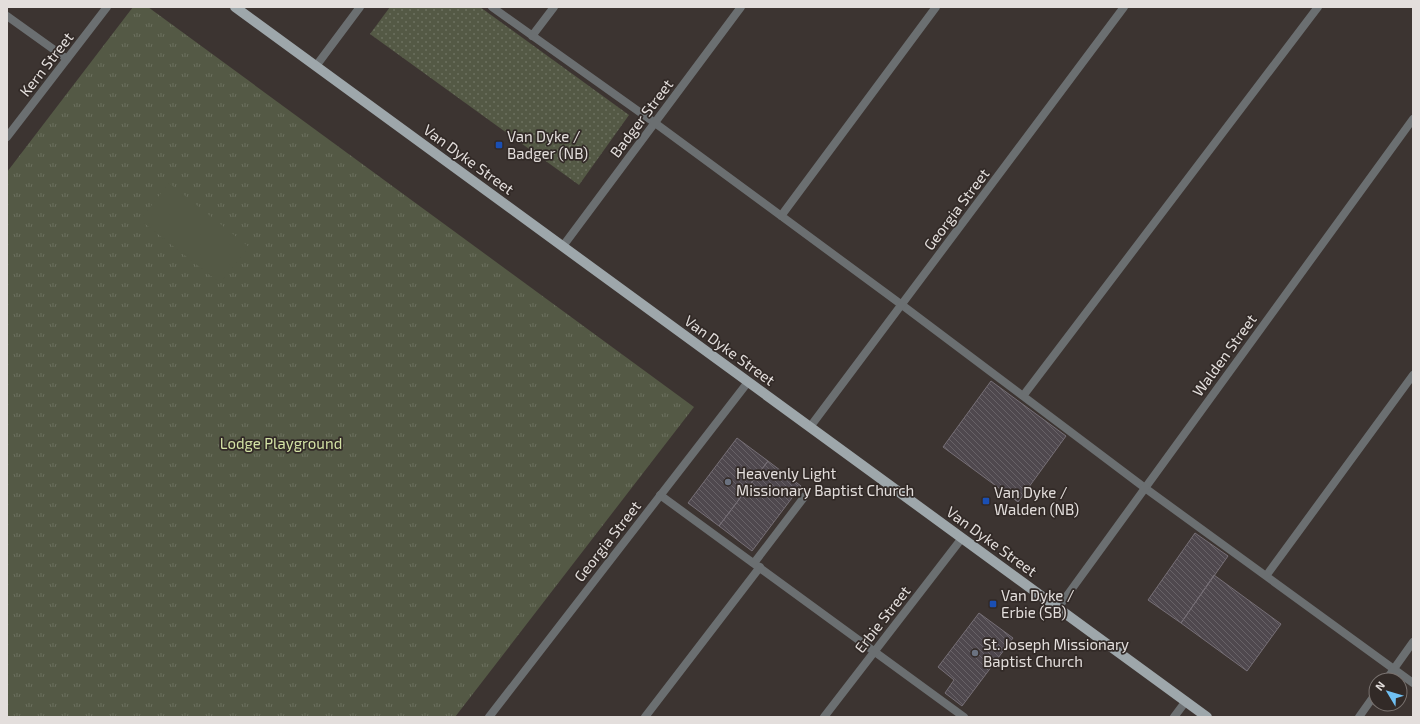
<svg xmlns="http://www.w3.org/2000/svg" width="1420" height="724" viewBox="0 0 1420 724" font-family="'Exo 2',sans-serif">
<defs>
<pattern id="grass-dots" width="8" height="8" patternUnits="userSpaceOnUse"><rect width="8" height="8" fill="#545945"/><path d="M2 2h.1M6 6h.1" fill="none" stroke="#6c705f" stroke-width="1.8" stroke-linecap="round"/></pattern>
<pattern id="park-tufts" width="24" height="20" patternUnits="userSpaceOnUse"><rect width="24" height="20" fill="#545945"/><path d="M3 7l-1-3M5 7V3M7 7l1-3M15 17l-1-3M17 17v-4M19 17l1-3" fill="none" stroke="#6c705f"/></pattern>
<pattern id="building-back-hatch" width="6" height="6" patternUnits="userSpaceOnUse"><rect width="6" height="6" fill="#4f484e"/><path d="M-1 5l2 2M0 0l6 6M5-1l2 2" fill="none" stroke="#686267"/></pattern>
</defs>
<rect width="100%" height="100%" fill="#3c3431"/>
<path fill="url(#grass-dots)" d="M390,7H480L629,115L579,185L370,34Z"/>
<path fill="url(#park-tufts)" d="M133,7H148L694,407L455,717H7V172Z"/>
<path fill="#545945" d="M169,183L249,247L220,283L140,220Z"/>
<path fill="url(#building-back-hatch)" stroke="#766f76" d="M991,381L1066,436L1018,502L943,447Z
M737,438L768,461L719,526L688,503Z
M768,461L801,486L752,551L719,526Z
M1195,533L1228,556L1181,623L1148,600Z
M1214,575L1281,624L1247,671L1181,623Z
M979,613L1013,638L962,706L945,693L954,680L938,667Z"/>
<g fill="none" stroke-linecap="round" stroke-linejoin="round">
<path stroke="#6b6f71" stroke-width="8" d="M492,7L655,123L902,305L1145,488L1413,683
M7,16L67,59
M532,36L554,7
M781,216L936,7
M1023,396L1318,7
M660,495L964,717
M754,563L805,496
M1266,576L1413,375
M645,717L760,567"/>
<path stroke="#6b6f71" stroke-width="8" d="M316,66L360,7
M7,137L107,7
M563,246L741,7
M810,427L1124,7
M1058,608L1413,119
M1386,680L1413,642
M489,717L748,382
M824,717L962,538
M1174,717L1186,701
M1359,717L1376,693"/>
<path stroke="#9ea7ab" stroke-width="10" d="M235,7L1207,717"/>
</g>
<g fill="#1a4fb4" stroke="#322a27" stroke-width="1.5">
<rect x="495" y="141" width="8" height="8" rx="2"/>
<rect x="982" y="497" width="8" height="8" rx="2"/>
<rect x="989" y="600" width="8" height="8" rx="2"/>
</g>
<g fill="#6b7280" stroke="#322a27" stroke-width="1.5">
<circle cx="728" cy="482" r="4"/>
<circle cx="975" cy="653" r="4"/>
</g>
<g text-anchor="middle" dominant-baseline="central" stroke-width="3.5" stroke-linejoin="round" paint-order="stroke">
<g font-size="15" fill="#e3dedc" stroke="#322a27">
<text transform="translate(46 64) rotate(-52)">Kern Street</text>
<text transform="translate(641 118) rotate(-53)">Badger Street</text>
<text transform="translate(469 159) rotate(36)">Van Dyke Street</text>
<text transform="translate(956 209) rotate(-53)">Georgia Street</text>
<text transform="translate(730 350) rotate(36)">Van Dyke Street</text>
<text transform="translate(1224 355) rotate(-54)">Walden Street</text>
<text transform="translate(607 541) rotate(-52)">Georgia Street</text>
<text transform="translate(992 541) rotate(36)">Van Dyke Street</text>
<text transform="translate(882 619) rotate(-52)">Erbie Street</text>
</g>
<g font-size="15" fill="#e3dedc" stroke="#322a27" text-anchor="start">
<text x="507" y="136">Van Dyke /<tspan x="507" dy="17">Badger (NB)</tspan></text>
<text x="736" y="473">Heavenly Light<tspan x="736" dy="17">Missionary Baptist Church</tspan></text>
<text x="994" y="492">Van Dyke /<tspan x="994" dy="17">Walden (NB)</tspan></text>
<text x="1001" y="595">Van Dyke /<tspan x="1001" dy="17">Erbie (SB)</tspan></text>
<text x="983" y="644">St. Joseph Missionary<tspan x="983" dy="17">Baptist Church</tspan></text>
</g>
<g font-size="15" fill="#d4e3a5" stroke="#322a27">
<text x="281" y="443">Lodge Playground</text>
</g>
</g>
<rect width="1420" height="724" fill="none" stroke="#e3dedc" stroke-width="16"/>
<g transform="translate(1388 692) rotate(308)"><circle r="19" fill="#322a27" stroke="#79726f"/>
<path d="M0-3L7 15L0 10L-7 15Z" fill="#70c1f4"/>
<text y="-6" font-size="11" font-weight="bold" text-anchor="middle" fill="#e3dedc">N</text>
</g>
</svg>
